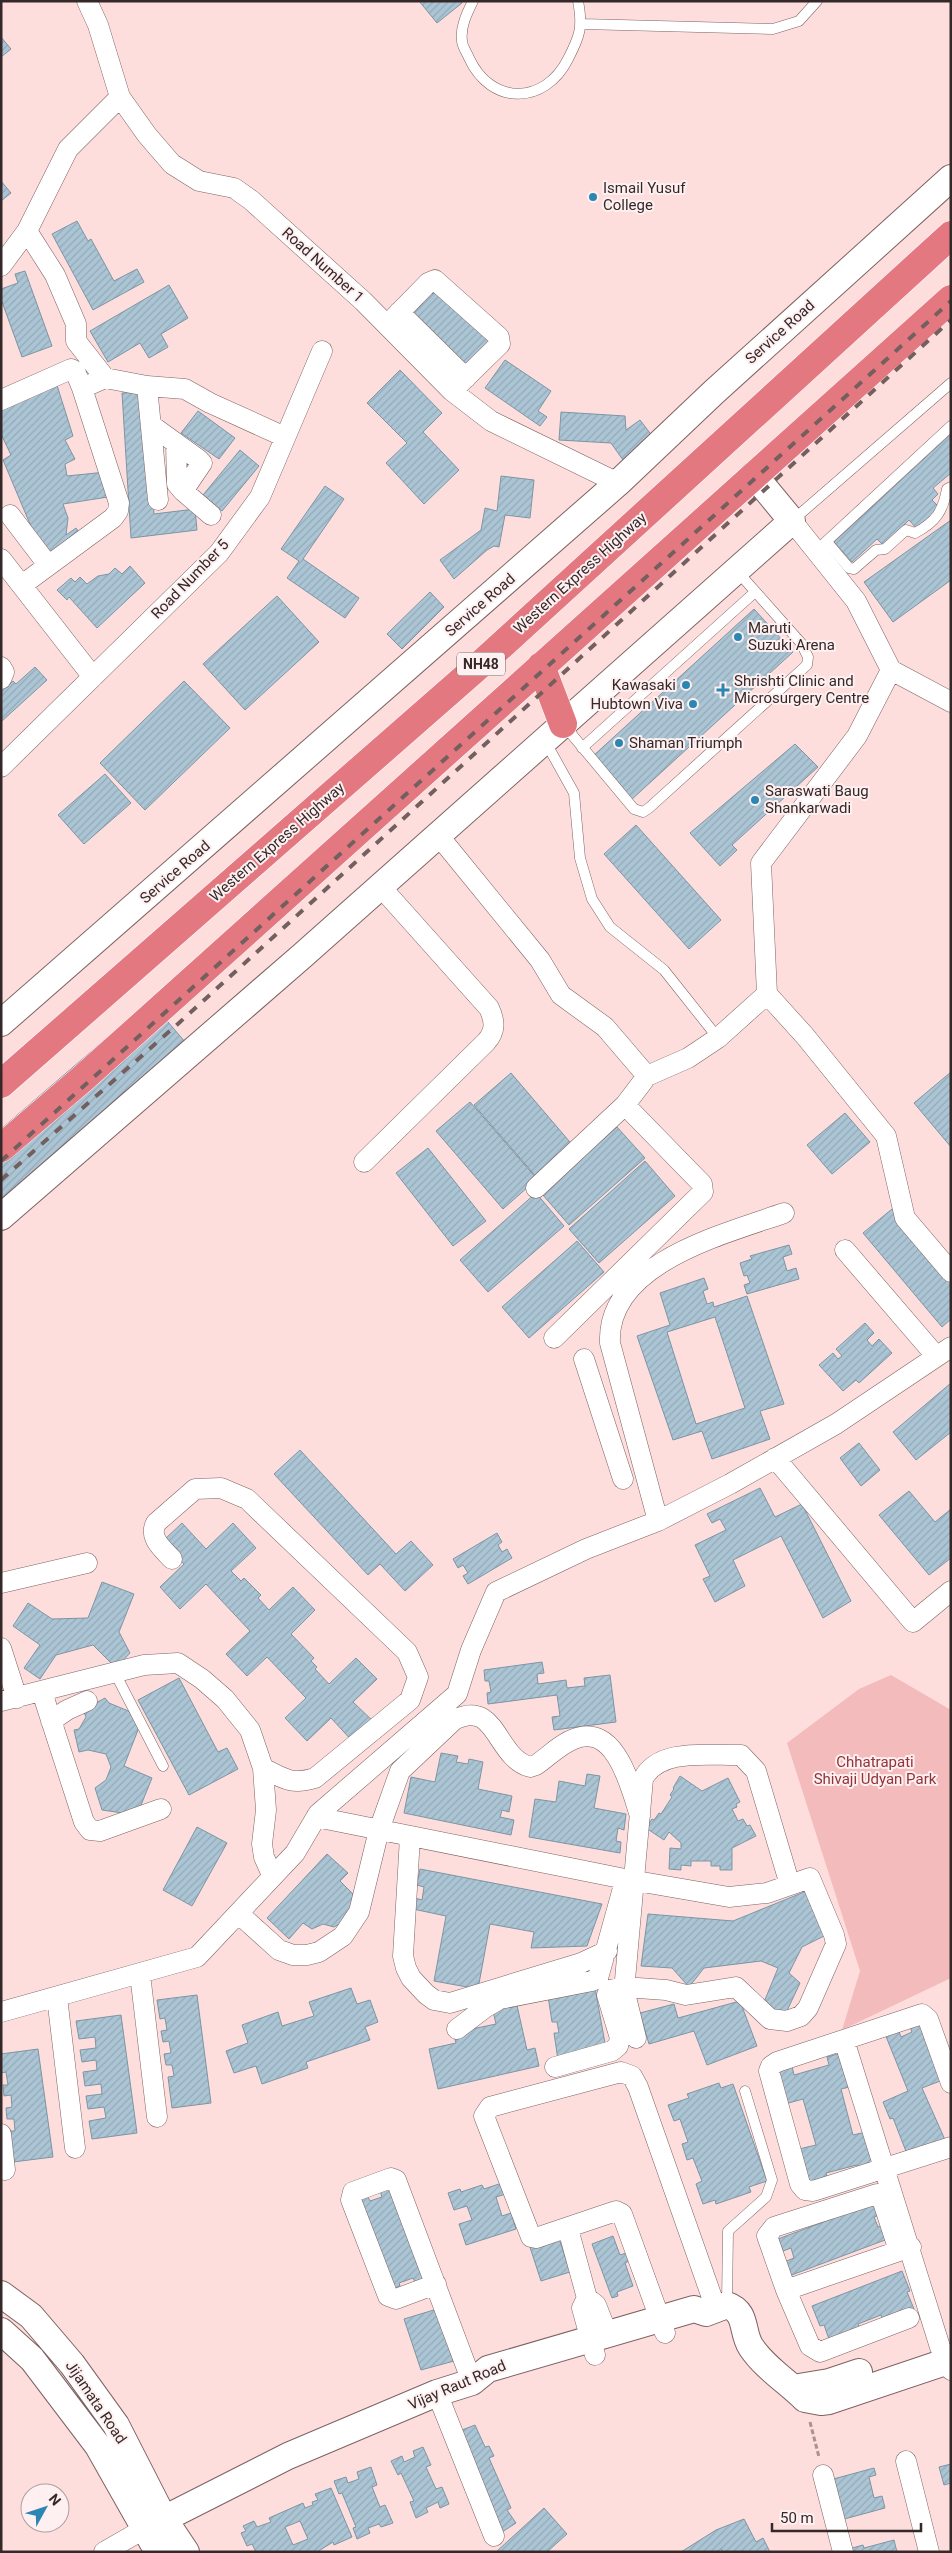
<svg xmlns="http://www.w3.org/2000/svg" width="952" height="2553" viewBox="0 0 952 2553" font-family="Roboto,sans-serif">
<defs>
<pattern id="building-hatch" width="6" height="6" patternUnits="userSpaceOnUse" patternTransform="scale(1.25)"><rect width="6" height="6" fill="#abc5d5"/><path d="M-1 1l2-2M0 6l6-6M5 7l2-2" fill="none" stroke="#94a9b7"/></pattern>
</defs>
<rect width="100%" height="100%" fill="#fededd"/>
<path fill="#f3bbbb" d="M891,1675L951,1710V1978L842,2030L860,1971L787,1743L859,1689Z"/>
<path fill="url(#building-hatch)" stroke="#7c95a4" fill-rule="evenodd" d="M419,1H461L462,3L437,23Z
M1,37L11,49L1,57Z
M1,181L11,193L1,201Z
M77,221L88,241L91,239L114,281L137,269L144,282L93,310L52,234Z
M25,271L52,346L22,357L1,299V289L18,283L15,274Z
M169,285L188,318L161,334L168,347L149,358L140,343L108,362L90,331Z
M439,286L496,341L467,372L410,317L423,303L418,298L427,288L433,294Z
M505,360L551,391L538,411L547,417L540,426L485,388Z
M400,370L442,413L423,432L459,470L424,504L386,463L407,443L367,403Z
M55,379L73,436L65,440L75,459L65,464L67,476L106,472L108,497L63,504L68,518L66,535L76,528L82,537L46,562L3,460L11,455L1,434V402Z
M145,392L154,514L195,509L197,530L131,538L122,393Z
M198,411L235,438L219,459L181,433Z
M561,412L625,416L626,430L640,420L653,437L623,460L611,443L559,440Z
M951,434V473L933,488L938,494L932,500L940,508L917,529L909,520L883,545L877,539L852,562L834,542Z
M240,450L259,466L222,511L203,495Z
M501,476L534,480L530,518L505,515L499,547L494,546L487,550L454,579L440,560L481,530L485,508L497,511Z
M325,486L344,499L303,559L359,598L345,618L287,578L299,561L281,549Z
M951,520V580L893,622L864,582Z
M130,566L145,583L97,628L69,597L67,600L57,590L71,578L75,582L80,577L87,584L98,576L109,574L115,568L122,574Z
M430,592L444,607L402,649L387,634Z
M277,596L319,642L245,710L203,664Z
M754,609L793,652L631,800L592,757Z
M35,667L47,680L2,721L1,692L13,681L16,684Z
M184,681L230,728L145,810L100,763Z
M795,744L818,767L732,845L737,850L720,866L690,833Z
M105,774L131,803L84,844L58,815Z
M636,825L721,920L689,949L604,854Z
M150,1001L192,1050L1,1214V1129Z
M951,1072V1147L914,1103Z
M511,1073L575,1148L539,1180L474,1105Z
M470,1102L537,1179L503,1209L436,1131Z
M845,1113L870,1142L832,1174L807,1145Z
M617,1127L645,1158L569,1225L542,1194Z
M428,1148L486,1221L453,1246L396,1173Z
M645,1161L675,1196L599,1263L569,1229Z
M536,1193L564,1226L488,1292L460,1260Z
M892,1209L951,1279V1319L942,1327L863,1233Z
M577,1241L604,1272L529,1338L502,1307Z
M789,1245L792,1254L783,1257L787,1271L796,1268L799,1279L747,1294L744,1285L750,1283L747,1275L744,1276L740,1263L752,1259L750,1256Z
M704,1278L708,1289L703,1291L707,1304L713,1302L714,1307L747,1296L784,1404L760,1411L770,1439L712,1459L702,1431L673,1440L637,1336L670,1325L660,1293ZM715,1317L745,1408L696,1424L667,1332Z
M865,1323L874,1333L867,1340L872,1346L879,1339L892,1353L859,1383L856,1380L843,1391L819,1365L833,1353L838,1359L842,1356L836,1349Z
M951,1383V1432L916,1460L893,1432Z
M859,1443L880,1470L861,1486L840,1458Z
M300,1450L396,1554L411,1541L433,1565L405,1591L380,1564L368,1575L274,1474Z
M760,1488L775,1517L802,1504L851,1601L823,1618L781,1536L733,1560L745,1586L715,1602L703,1579L710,1576L695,1545L726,1530L720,1519L712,1523L707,1514Z
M909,1491L935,1522L951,1509V1558L929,1575L879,1515Z
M182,1523L206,1549L233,1523L256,1548L231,1571L241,1581L244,1578L261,1595L258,1598L269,1610L293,1587L315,1610L291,1634L314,1658L311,1661L317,1667L315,1669L329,1684L356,1658L377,1679L353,1702L376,1724L355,1744L331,1718L307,1741L285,1718L306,1698L267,1657L247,1676L226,1654L250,1631L206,1584L180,1609L160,1587L184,1564L163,1541Z
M497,1533L502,1542L498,1545L502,1552L507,1549L512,1558L468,1584L463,1576L468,1573L463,1565L458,1568L453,1559Z
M102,1582L134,1594L119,1632L130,1653L116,1668L93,1645L56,1655L40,1679L24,1668L40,1645L13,1626L28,1603L52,1619L88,1618Z
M542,1662L544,1673L537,1674L538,1684L566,1680L567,1688L585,1686L584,1678L610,1675L616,1722L554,1730L552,1717L560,1716L557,1695L488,1704L487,1693L491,1692L489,1681H485L484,1670Z
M179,1678L218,1752L227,1748L238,1769L189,1795L138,1700Z
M105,1698L109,1703L143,1717L124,1766L152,1778L137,1815L102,1810L95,1788L106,1780L111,1767L106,1754L88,1750L79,1752L74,1730L79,1729L86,1717L83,1710Z
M441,1753L458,1756L456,1762L468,1764L469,1759L483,1762L478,1789L512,1796L509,1812L502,1810L500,1817L514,1820L511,1835L404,1813L411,1777L435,1782Z
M587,1774L600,1776L594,1808L626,1814L624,1830L618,1828L616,1841L621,1842L620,1853L529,1837L535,1799L556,1802L559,1781L585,1786Z
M680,1776L702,1791L728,1778L740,1802L736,1804L737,1807L732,1809L738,1821L743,1819L747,1826L750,1825L756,1836L732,1848V1870H720V1866H711V1861H691V1866L681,1865V1870L669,1869L670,1848L681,1849V1843L669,1832L664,1840L646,1828L652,1819L654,1820L659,1813L661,1814L672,1797L670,1795L674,1789L673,1788Z
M197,1827L227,1843L192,1906L163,1890Z
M327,1854L348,1873L340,1881L353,1894L349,1918L334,1927L323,1924L312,1929L303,1923L289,1939L267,1918Z
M420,1869L602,1904L587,1946L531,1948L534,1932L490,1924L478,1989L434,1981L446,1916L413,1909L415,1898L422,1900L424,1887L417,1885Z
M809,1890L828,1934L802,1947L789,1973L800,1983L785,2015L762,2007L778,1968L761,1961L704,1968L689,1987L672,1968L641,1966L648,1914L733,1921Z
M351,1988L357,2004L370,2000L378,2022L365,2027L370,2040L306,2062L308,2068L262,2084L256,2066L234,2073L226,2051L248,2043L242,2025L278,2012L282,2026L314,2016L309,2002Z
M595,1988L605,2043L558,2060L554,2033H559L557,2022H552L548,1996Z
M197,1995L211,2103L172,2108L168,2077L174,2076L172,2065H166L164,2054L171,2053L169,2041L163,2042L161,2031L167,2030L165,2018L160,2019L157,2000Z
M516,2001L527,2050L535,2048L539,2066L438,2089L429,2049L456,2043L453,2033L496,2024L492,2007Z
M740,2001L757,2046L707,2065L694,2031L649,2044L640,2013L674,2004L678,2018Z
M121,2015L137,2133L92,2139L89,2121L106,2118L104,2107L88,2109L86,2096L102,2094L101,2084L85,2086L83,2072L97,2070L96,2060L82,2062L80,2050L96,2048L95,2037L79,2039L76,2021Z
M923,2019L948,2078L922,2088L946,2142L909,2159L893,2118L890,2119L883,2102L908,2091L885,2034L898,2029L901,2037L912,2032L909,2025Z
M38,2049L53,2157L13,2162L9,2131H15L14,2119H7L6,2108L12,2107L11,2095L4,2096L3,2085H8L6,2072L1,2073V2054Z
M845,2052L854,2086L841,2089L853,2135L870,2131L880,2166L859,2172L857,2165L826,2173L828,2180L809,2185L799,2149L816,2145L803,2099L785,2104L776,2071L792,2066L794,2075L829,2065L827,2057Z
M719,2083L721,2088L733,2084L767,2181L749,2187L751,2192L716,2204L715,2200L703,2204L696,2184L702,2181L693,2158L687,2160L682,2144L688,2142L680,2119L674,2121L668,2105L689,2098L687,2094Z
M505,2182L509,2193L496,2197L502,2216L511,2213L516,2229L466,2245L459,2224L472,2220L467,2206L454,2210L448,2193L460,2189L461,2192L482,2185L484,2189Z
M393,2186L425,2278L415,2282L413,2278L399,2283L400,2286L391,2290L359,2198L367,2195L370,2201L382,2197L380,2191Z
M877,2202L882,2214L874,2217L878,2227L887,2223L893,2237L789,2276L784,2262L794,2258L791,2248L783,2251L778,2239Z
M558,2235L570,2272L541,2281L529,2244Z
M613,2236L620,2255L626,2253L629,2261L625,2263L633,2286L617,2292L618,2296L612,2298L592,2244Z
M902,2271L910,2291L907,2292L914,2309L883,2321L881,2315L858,2324L861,2330L830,2342L824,2325L820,2326L812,2306Z
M437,2309L454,2361L421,2370L404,2319Z
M475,2425L485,2447L489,2446L494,2456L489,2458L511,2508L507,2510L516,2523L499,2534L462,2430Z
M423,2447L431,2465L426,2467L436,2489L442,2487L449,2504L440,2508L438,2502L426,2508L428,2512L416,2518L410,2502L414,2501L401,2473L398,2475L391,2461L402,2456L404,2462L415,2457L413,2451Z
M951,2464V2483L944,2485L939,2467Z
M371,2467L377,2485L372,2487L380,2507L385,2505L393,2523L381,2527L379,2524L368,2528L370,2533L357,2539L353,2528L356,2527L342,2493L339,2494L334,2481L346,2477L348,2483L359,2479L357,2472Z
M874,2468L876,2475L869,2477L874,2498L882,2496L885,2508L837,2521L826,2481Z
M331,2488L352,2537L334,2545L333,2542L317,2552H256L252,2544L247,2546L241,2533L246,2531L243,2526L254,2521L257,2527L271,2522L269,2518L303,2503L305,2508L313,2505L312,2502L318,2500L315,2494ZM300,2521L308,2539L293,2545L285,2527Z
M544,2508L567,2534L547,2552H496Z
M744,2519L756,2542L763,2538L770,2552H722L721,2549L716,2552H681L716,2530Z
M894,2540L897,2552H850L849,2549L863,2545L864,2548Z"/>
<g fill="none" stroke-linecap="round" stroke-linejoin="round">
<g stroke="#7e6262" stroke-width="11">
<path id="service" d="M473,1C467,13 460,27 462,41C462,46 467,53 469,58C491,106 545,105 568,59C580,36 583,27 578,1
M582,24L773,29L799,21L817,1
M793,520L951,383
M827,542L849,568L854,569L876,550L885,549L906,530L915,533C936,522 943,511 947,489L951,487
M817,550L951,426
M563,724L634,809L643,812L649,808L807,665L808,657L801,643L737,571
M545,741L574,793L580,858L592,899L610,927L664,970L718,1038
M582,748L755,592
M115,1673L163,1766
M727,2304L728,2231L766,2197L772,2180L745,2091"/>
</g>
<g stroke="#7e6262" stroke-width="21">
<path id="minor" d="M87,1L98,25L120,97L147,135L172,164L199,181L234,188L251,200L363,301L452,391L491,421L618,483
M120,97L68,149L27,231L55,275L76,324V341L105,378L147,386L185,389L210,403L285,437
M1,266L27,231
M399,312L466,378
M387,325L428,283L435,280L499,337L500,344L452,391
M147,386L158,500
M1,400L71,369L75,371L82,388
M151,425L198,459L202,463L183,491L177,484L176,443
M183,491L211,515
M10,515L48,565
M792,521L856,601L891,670L857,736L761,863L767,994L805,1036L886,1136L905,1218L951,1272
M1,559L93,677
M22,585L113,518L118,511L119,503L82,388L105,378
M1,667L4,672L1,679
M891,670L951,702
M1,767L219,553L260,497L322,351
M438,835L540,960L561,995L605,1027L647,1076L688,1058L718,1038L767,994
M364,1162L486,1042C496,1031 495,1021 489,1008L380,886
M536,1188L625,1105
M845,1250L936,1356
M554,1338L703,1192L702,1184L625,1105L647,1076
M584,1359L623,1479
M775,1458L913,1622L951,1591
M658,1521L610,1343C606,1263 725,1234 784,1213
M172,1559C163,1549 148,1538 156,1523L195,1489L221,1488L247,1499L407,1652L418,1677L410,1700L315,1778C292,1785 284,1779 263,1768
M1,1583L87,1563
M1,1648L17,1698
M42,1692L84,1822L90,1830L100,1831L161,1809
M1,1701L144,1665L178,1663L202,1679L225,1699L250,1730L263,1768L266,1810L262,1844L264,1857L272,1875
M51,1721L67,1710L87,1701
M316,1817L625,1879L729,1897L767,1893L810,1878L834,1935L836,1944L808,2008L801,2016L787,2021L770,2019L736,1987L686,1995L666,1990L624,1987L610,1990L607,1995L620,2038L618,2046L612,2051L555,2067
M410,1837L403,1956L406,1968L411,1978L426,1994L434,2000L450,2003L581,1963L607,1951
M239,1914L279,1950L293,1955H307L319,1952L343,1936L359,1912L379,1830L400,1771L454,1720C497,1698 495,1757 530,1767L536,1765C548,1757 560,1744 574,1739C616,1722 631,1788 640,1816
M140,1974L157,2117
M57,1997L75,2148
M1,2012L197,1957L295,1853L318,1814L457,1694L471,1650L496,1592L586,1549L658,1521L730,1484L836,1424L951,1347
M457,2029L486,2007L500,1999L592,1981L598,1978L625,1881
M636,2038L626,1997L625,1980L643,1779C659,1747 710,1756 741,1755L756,1771L790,1885
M844,2040L940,2347L951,2370
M951,2083L928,2019L922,2014L777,2062L771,2066L769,2071L800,2184L805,2190L813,2191L951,2147
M1,2134L5,2170
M570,2236L587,2298
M899,2251L882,2199L877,2194L774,2227L767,2236L786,2290L899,2251L911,2247
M436,2284L396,2299L388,2296L351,2200L353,2192L391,2178L396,2180L472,2382
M786,2290L810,2346L820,2352L909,2318
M665,2333L622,2214L616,2211L536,2238L531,2237L484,2116L490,2107L621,2072L632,2076L638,2087L716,2309
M595,2355L582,2308L587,2298L596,2305L607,2333
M437,2393L494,2536
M906,2461L929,2552
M823,2475L843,2552
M104,2552L144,2529"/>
</g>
<g stroke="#7e6262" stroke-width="28">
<path id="tertiary" d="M1,1023L618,483L714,392L951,178
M1,1217L302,956L792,521L754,475
M1,2294L31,2316L72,2364L116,2425L164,2519L186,2552
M1,2331L32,2359L98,2446L158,2552
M793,2388L829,2382L859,2372
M144,2529L288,2456L437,2393L472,2382L488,2369L694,2309L706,2313L727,2305C748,2312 741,2332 751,2347C765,2368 788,2382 805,2399L821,2402L829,2401L951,2360"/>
</g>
<g stroke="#fff" stroke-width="29">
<path id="trunk" d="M541,666L563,724
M1,1084L483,662L951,235
M1,1148L82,1079L951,299"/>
</g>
<path stroke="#aa9291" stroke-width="3" stroke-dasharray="5 2.5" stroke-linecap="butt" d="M810,2422L819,2457"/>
<use href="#service" stroke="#fff" stroke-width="10"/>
<use href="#minor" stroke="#fff" stroke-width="20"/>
<use href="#tertiary" stroke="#fff" stroke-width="26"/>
<use href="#trunk" stroke="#e47880" stroke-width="28"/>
<path stroke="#725f5e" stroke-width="4" stroke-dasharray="9 9" stroke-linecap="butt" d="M1,1161L951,301
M1,1180L180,1022L951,320"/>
</g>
<g fill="#2b86b3" stroke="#fef0f0" stroke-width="2">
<circle cx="593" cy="197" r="5"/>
<circle cx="738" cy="637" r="5"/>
<circle cx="686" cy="685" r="5"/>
<path d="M720.5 682.5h5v5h5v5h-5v5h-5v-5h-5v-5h5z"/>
<circle cx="693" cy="704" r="5"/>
<circle cx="619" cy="743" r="5"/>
<circle cx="755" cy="800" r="5"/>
</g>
<g text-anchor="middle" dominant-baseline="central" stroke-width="4" stroke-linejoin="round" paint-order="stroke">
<rect fill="#fef0f0" stroke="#716464" stroke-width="1" x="457" y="652.5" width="48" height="23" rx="4"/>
<g font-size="14" font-weight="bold" fill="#352828">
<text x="481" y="664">NH48</text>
</g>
<g font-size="15" fill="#352828" stroke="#fef0f0" text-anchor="start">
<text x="603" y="188">Ismail Yusuf<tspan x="603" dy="17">College</tspan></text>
<text x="748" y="628">Maruti<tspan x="748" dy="17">Suzuki Arena</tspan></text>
<text x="734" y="681">Shrishti Clinic and<tspan x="734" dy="17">Microsurgery Centre</tspan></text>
<text x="676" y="685" text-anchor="end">Kawasaki</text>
<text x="683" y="704" text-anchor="end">Hubtown Viva</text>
<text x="629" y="743">Shaman Triumph</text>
<text x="765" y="791">Saraswati Baug<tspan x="765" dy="17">Shankarwadi</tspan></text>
</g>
<g font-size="15" fill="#352828" stroke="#fef0f0">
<text transform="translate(323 265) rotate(42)">Road Number 1</text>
<text transform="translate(780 332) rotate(-42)">Service Road</text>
<text transform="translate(580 573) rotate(-42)">Western Express Highway</text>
<text transform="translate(190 579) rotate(-46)">Road Number 5</text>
<text transform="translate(480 605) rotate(-41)">Service Road</text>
<text transform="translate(277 842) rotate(-41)">Western Express Highway</text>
<text transform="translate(175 872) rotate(-41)">Service Road</text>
<text transform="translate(457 2385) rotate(-23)">Vijay Raut Road</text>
<text transform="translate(96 2402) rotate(56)">Jijamata Road</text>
</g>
<g font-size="15" fill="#92323a" stroke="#fef0f0">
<text x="875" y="1762">Chhatrapati<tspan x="875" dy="17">Shivaji Udyan Park</tspan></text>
</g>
</g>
<rect width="952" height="2553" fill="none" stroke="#352828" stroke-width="5"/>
<g transform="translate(45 2508) rotate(50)"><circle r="24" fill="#fef0f0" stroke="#aea0a0"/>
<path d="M0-4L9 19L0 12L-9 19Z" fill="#2b86b3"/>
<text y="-8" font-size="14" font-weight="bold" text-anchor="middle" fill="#352828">N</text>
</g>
<path d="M772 2523v8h149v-8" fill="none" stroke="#352828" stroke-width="2.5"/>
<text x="780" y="2523" font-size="15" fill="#352828" stroke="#fef0f0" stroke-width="4" paint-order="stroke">50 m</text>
</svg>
